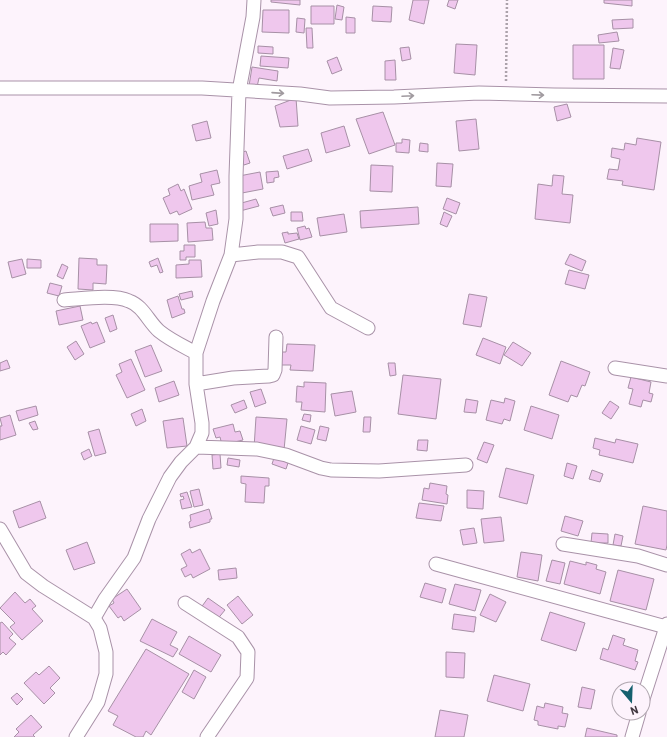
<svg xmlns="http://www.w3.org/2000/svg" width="667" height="737" viewBox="0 0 667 737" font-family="Barlow,sans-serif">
<rect width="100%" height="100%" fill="#fdf3fc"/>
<path fill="#efc7ed" stroke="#a790a6" d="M271,0H300V5L271,2Z
M413,0H429L424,24L409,20Z
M449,0H458L455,9L447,6Z
M604,0H632V6L604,3Z
M337,5L344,7L342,20L335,19Z
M311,6H334V24H311Z
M373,6L392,7L391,22L372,21Z
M263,10H289V33L262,32Z
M346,17L355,18V33H346Z
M297,18L305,19L304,33L296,32Z
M633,19V28L613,29L612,20Z
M306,28H312L313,48H307Z
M617,32L619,41L599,43L598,35Z
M456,44L477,45L475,75L454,73Z
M573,45H604V79H573Z
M258,46L273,47V54L258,53Z
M409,47L411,59L402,61L400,48Z
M613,48L624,50L620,69L610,68Z
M261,56L289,58L288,68L260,66Z
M337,57L342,70L332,74L327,61Z
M395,60L396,80H385V61Z
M252,67L278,71L277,81L259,78L257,87L249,86Z
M296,98L298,126L280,127L275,106Z
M567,104L571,117L557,121L554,107Z
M383,112L395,145L369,154L356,119Z
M476,119L479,149L459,151L456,121Z
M207,121L211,138L196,141L192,125Z
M344,126L350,146L326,153L321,133Z
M637,138L661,142L654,190L622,185L623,181L607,179L609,169L618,170L620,159L611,157L612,148L624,150L625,143L636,145Z
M402,139L410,140L409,153L396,152V143H402Z
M420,143L428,144V152L419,151Z
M308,149L312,161L287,169L283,156Z
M246,151L250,163L244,165L240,153Z
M437,163L453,164L451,187L436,186Z
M371,165L393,166L392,192L370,191Z
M217,170L220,183L211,185L214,195L192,200L189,186L202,182L200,174Z
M278,171L279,177L274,178V182L267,183L266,172Z
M260,172L263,189L242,193L239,176Z
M553,175L564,176L562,194L573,195L570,223L535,219L538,184L552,186Z
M178,184L181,191L184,189L192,209L179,215L177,211L170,214L163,198L170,195L168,189Z
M447,198L460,203L456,214L443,209Z
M256,199L259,206L240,211L238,204Z
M283,205L285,213L273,216L270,208Z
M418,207L419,224L361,228L360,211Z
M216,210L218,224L209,226L206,213Z
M291,212H302L303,221H291Z
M444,212L452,216L447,227L440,224Z
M344,214L347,232L320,236L317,218Z
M205,222L206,228H212L213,240L188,242L187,223Z
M150,224H178V241L150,242Z
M305,226L306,229L309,228L312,237L300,240L297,228Z
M288,232V234L297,233L299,239L285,243L282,233Z
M184,245H195V257H186V260H180V251H184Z
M570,254L586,261L582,271L565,264Z
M79,258L97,259V265H107L106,284L93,283V290L78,289Z
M158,258L163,272L160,273L157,265L151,267L149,262Z
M22,259L26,274L12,278L8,262Z
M27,259L41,260V268H27Z
M189,260H201L202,277L176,278V265L189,264Z
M62,264L68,267L63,279L57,276Z
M569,270L589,275L585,289L565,284Z
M50,283L62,286L59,296L47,293Z
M192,291L193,297L181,300L179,294Z
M469,294L487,297L481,327L463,324Z
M178,296L182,309H184L185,313L172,318L167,300Z
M80,306L83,320L59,325L56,311Z
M113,315L117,329L110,332L105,318Z
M91,322L92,324L97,322L105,342L90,348L81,326Z
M483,338L506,347L500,364L476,355Z
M76,341L84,354L75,360L67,347Z
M513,342L531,353L522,366L504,355Z
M287,344L315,345L313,371L290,370L291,365H279L280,352H286Z
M151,345L162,371L145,377L135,351Z
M131,359L145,390L127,398L116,375L122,372L119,364Z
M7,360L10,368L0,371V363Z
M561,361L590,372L585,386L582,385L577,397L571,395L568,402L549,395Z
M388,363H395L396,375L390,376Z
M403,375L441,379L436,419L398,414Z
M631,377L651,382L649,393L653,394L651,402L643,400L641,407L629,404L633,389L628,388Z
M174,381L179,395L159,402L155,388Z
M304,382L326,383L325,412L301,410L302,402H296L297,386L304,387Z
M261,389L266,403L255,407L250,392Z
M352,391L356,412L335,416L331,394Z
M505,398L515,401L510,421L504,419L502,424L486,420L491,400L504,403Z
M466,399L478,401L476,413L464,412Z
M244,400L247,408L235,413L231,405Z
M610,401L619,407L611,419L602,413Z
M36,406L38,415L19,421L16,411Z
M531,406L559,415L552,439L524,430Z
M142,409L146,421L136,426L131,414Z
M304,414L311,415L310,422L302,420Z
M10,415L16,435L0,440V426H2L0,418Z
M256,417L287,419L284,450L254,448Z
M364,417H371L370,432H363Z
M183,418L187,446L167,448L163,421Z
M35,421L38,429L33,430L29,423Z
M233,424L235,432L240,431L243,440L222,445L220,437L216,438L213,429Z
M301,426L315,430L311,444L297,440Z
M320,426L329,428L326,441L317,439Z
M99,429L106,453L95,456L88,432Z
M595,438L615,443L616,439L638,444L633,463L599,455L600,450L593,448Z
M418,440H428L427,451L417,450Z
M484,442L494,445L487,463L477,459Z
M89,449L92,456L84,460L81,453Z
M220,454L221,468L213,469L212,455Z
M275,455L289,460L286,469L272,464Z
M228,458L240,460L239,467L227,465Z
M567,463L577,466L573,479L564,476Z
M506,468L534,475L527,504L499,497Z
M592,470L603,474L600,482L589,479Z
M241,476L269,478V486H265L264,503L245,502L246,484L241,483Z
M430,483L447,486L446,494L448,495L447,504L422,500L424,488L429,489Z
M199,489L203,505L194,507L190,491Z
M467,490L484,491L483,509L467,508Z
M187,492L192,507L182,509L180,500L184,499L183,496L181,497L180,494Z
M40,501L46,518L19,528L13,511Z
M419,503L444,506L441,521L416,518Z
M643,506L667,511V545L666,550L635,544Z
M209,509L212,519H210V522L190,528L189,522L191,521L190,515Z
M565,516L583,521L578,536L561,531Z
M501,517L504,541L484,543L481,519Z
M474,528L477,543L463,545L460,530Z
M592,533L608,534V543H591Z
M615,534L623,536L621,546L613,545Z
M87,542L95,563L74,570L66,550Z
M190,549L192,553L200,549L210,569L193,578L191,574L185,577L181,569L187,566L181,554Z
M521,552L542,555L538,581L517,577Z
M552,560L565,563L560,584L546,581Z
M570,561L586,565V562L597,565L596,569L606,572L600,594L564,584Z
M236,568L237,578L219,580L218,570Z
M618,570L654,579L646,610L610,601Z
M425,583L446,589L442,603L420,597Z
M455,584L481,590L475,611L449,604Z
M127,589L141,609L124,621L121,616L118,618L109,606L114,603L112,599Z
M15,592L25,603L30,599L36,606L32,609L43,621L22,640L10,627L15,623L0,608Z
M490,594L506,602L496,622L480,615Z
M238,596L253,615L242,624L227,605Z
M208,598L225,610L216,621L200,609Z
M550,612L585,623L576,651L541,640Z
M454,614L476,617L474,632L452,629Z
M152,619L177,632L170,645L178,649L173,657L140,641Z
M2,622L13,634L9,638L16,644L6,655L3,652L0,655V623Z
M613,635L625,639L623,645L638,650L635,661L638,662L635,670L600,659L603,648L608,650Z
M189,636L221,655L211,672L179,654Z
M146,649L189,674L151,735L146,731L143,737H136L113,725L118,716L108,711Z
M446,652L465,653L464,678L446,677Z
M49,666L60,678L50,688L55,693L44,704L24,683L36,672L39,675Z
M194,670L206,677L194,699L182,692Z
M494,675L530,684L523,711L487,701Z
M582,687L595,690L591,709L578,707Z
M17,693L23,699L17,705L11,698Z
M545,703L563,707L562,713L568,714L565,727L558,726V729L538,725V721L534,720L537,706L544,708Z
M440,710L468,715L464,737H435Z
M31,715L42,727L33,735L35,737H14L19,732L16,729Z
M587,728L617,735V737H585Z"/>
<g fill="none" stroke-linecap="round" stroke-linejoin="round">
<g stroke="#a992a8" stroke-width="15">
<path id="street" d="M0,88H202L300,94L330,98L394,97L479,93L554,95L667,96
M231,255L258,252H282L298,257L331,308L368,328
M64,300C81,299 114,294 129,301C143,306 148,321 159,331C170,340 183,346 196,353
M615,368L667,376
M196,384L233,378L269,376L273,375L275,370L276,337
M196,447L257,449L286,455L321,468L331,470L379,471L466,465
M0,529L26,573L43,586L94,618L100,628L106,652V674L98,702L76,737
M563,544L638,556L667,565
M436,564L666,627
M185,603L238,637L248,652L247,678L207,737
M94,618L105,599L134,558L149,519L170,477L181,462L196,447L202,433V423L196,384V353L213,301L231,255L236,219V176L239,91L253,17L254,0
M643,699L667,624
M632,737L639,713"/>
</g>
<path stroke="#aca2ab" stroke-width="2.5" stroke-dasharray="2 2" stroke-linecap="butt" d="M506,81L507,0"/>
<use href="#street" stroke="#fff" stroke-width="13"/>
</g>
<defs><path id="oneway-shaft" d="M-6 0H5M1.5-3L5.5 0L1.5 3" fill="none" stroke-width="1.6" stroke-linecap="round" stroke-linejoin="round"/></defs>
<g stroke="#a09a9f">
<use href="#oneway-shaft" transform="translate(278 93) rotate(4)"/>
<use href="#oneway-shaft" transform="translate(538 95) rotate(2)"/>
<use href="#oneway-shaft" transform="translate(408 96) rotate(-3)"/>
</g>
<g transform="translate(631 701) rotate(161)"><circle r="19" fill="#fdf3fc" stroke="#b1a7b0"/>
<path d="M0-3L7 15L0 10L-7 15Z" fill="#15606e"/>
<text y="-6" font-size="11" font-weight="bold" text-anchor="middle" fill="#40363f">N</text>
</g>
</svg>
